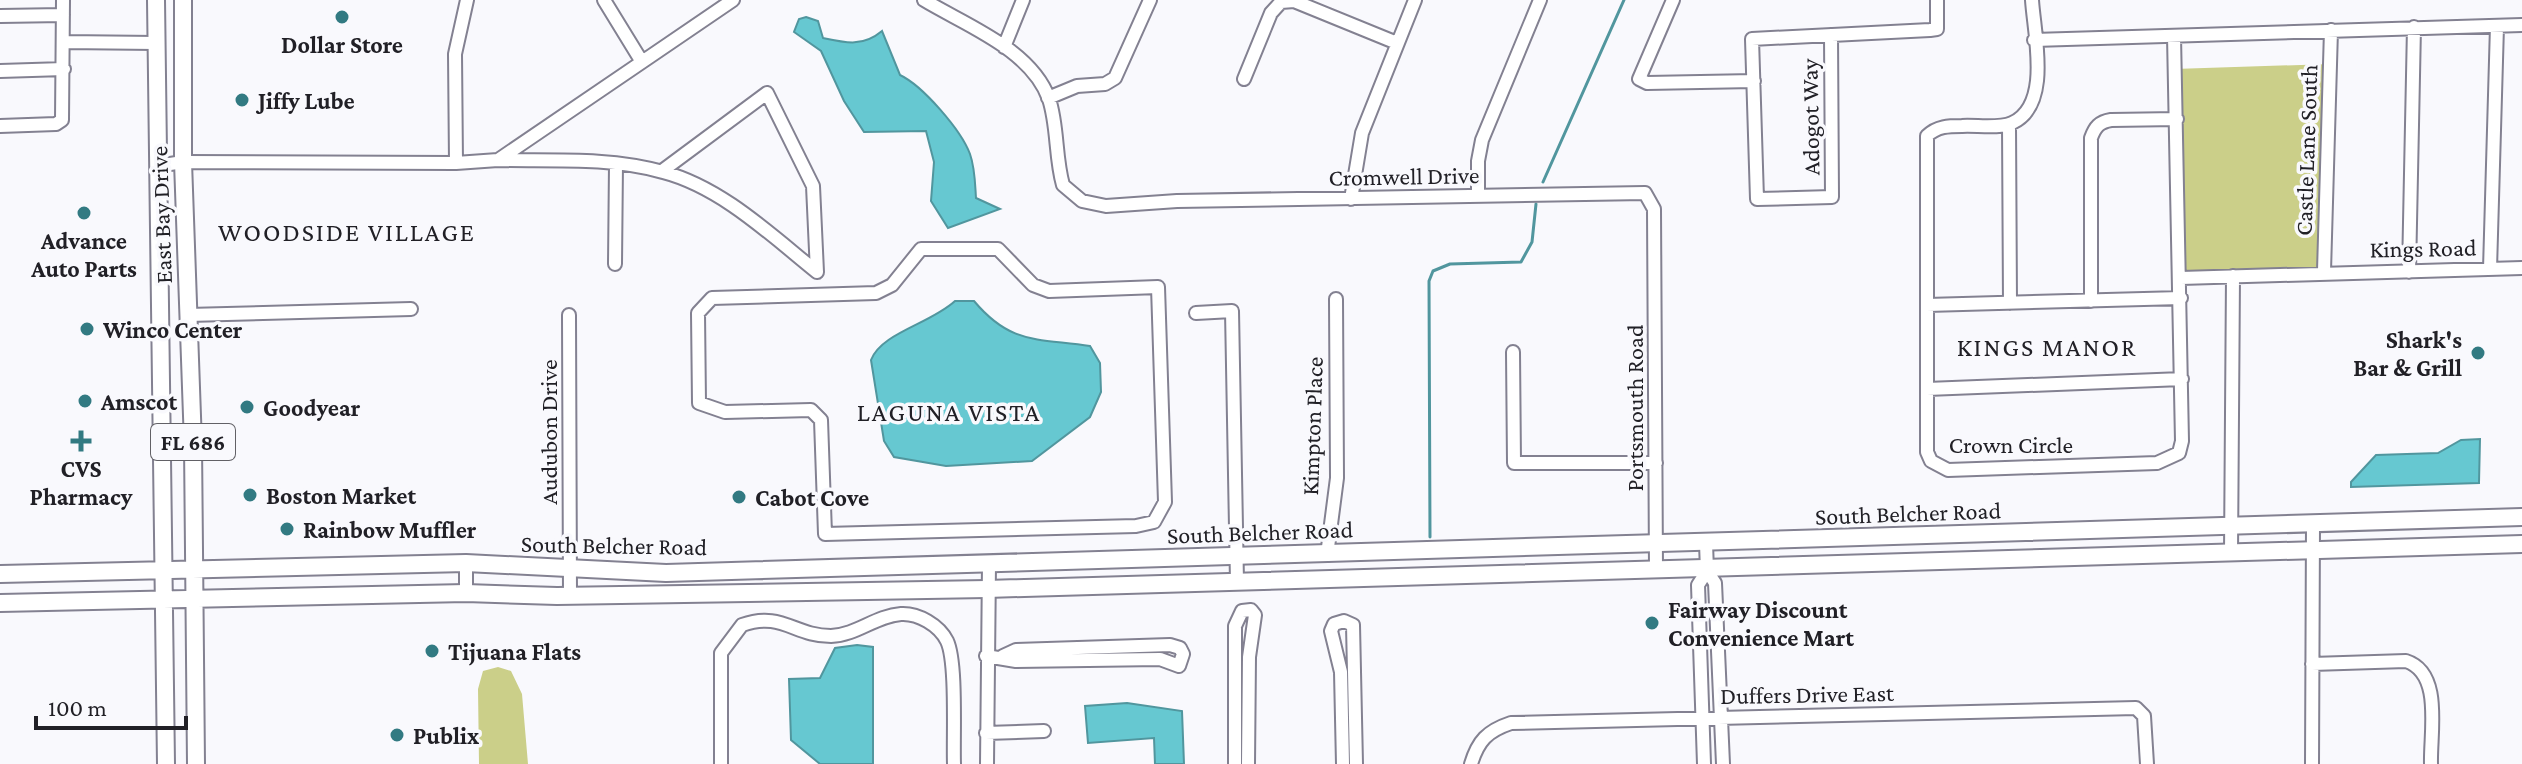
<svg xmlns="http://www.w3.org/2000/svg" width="2522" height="764" viewBox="0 0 2522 764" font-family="'Crimson Pro',serif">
<rect width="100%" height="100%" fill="#f9f9fd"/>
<path fill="#cbcf89" d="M2331,64L2326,270L2183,272L2174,69Z
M498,667L511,671L522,694L528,764H479L478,689L483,671Z"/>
<path fill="#66c8d1" stroke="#51969e" stroke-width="2" d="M806,17L818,21L823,38C846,43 863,47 882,31L900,75C923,86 961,130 970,154C975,168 975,183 976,198L1000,209L948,228L931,201L934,162L926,131L864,132L844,101L821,51L794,32L799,19Z
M955,301H974C1011,345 1037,338 1090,346L1100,363L1101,392L1090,417L1032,461L946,466L894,457L884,441L871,360C881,333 930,324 955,301Z
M2480,439L2479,483L2351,487V482L2376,455L2438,453L2461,440Z
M857,645L873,647V764H820L791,740L789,679L820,678L835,648Z
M1127,703L1182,711L1184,764H1155L1154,738L1088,743L1085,706Z"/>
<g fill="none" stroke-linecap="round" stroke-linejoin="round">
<path stroke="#51969e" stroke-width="3" d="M1543,182L1624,0
M1430,537L1429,281L1433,271L1450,264L1521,262L1532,242L1536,204"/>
<g stroke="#838191" stroke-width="16">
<path id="minor" d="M924,0C965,25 1031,49 1049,99C1058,126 1055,157 1063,185L1082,201L1106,206L1177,201L1645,193L1654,209L1656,569
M1673,0L1639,79L1647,83L1754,81
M2032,0C2034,34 2052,105 2012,123C1999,129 1976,125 1962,126C1949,126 1937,126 1927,136V452L1931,461L1948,470L2157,463L2179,453L2182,441L2174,36
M0,16L63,15
M1831,35L1832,197L1757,199L1752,39L1930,30L1937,29V0
M2034,40L2522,25
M64,42L156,43
M1004,47L1023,0
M642,62L733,0
M0,71L64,69
M1244,79L1271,13L1281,2L1294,1L1397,43
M1048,98L1077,86L1105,84L1115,78L1150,0
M2009,125L2010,303
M0,126L56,124L62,120L63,0
M498,160C552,161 610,157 663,172C721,187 771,235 817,272
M456,163L455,54L467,0
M157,166L183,162L456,163L498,160L642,62L604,0
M662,171L767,93L813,186L817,272
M1478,196V161L1482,140L1540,0
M1351,199L1362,133L1415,0
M921,249H998L1033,285L1049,291L1158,287L1165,502L1154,522L1136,526L825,534L821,420L811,410L725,412L699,403L698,313L712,298L876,293L892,285Z
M615,264L616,164
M2490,269L2497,26
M2324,271L2331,30
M2409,272L2414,27
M2181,278L2522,268
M2091,301V138C2095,127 2099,122 2111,120L2177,119
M1927,305L2181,298
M1196,313L1232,311L1237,582
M188,315L411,309
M569,315L570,596
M1513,352L1514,463H1656
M1927,389L2182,379
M2231,553L2233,276
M1327,555L1337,478L1336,299
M466,563V593
M1707,571L1715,583L1723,764
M986,656L1016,661L1160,659L1179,666L1183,654L1180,648L1170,645L1016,650L1003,656
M2312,664L2406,661C2443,673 2430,732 2431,764
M986,733L1044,731
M721,764V653L742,625C782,611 794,636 831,636C857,635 875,616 901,614C918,613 939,625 947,641C957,662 953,737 954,764
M987,764L989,564
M1235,764V626L1242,611L1251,610L1255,615L1249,657L1248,764
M1343,764L1341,672L1331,631L1334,624L1344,621L1353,625L1356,764
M1471,764C1478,741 1487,731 1511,723L2136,708L2144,716L2147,764
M1704,764L1698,585L1707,571L1706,543
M2312,764L2313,524"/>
</g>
<g stroke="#838191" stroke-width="20">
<path id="major" d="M156,0L166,764
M183,0V162L193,444L196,764
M0,574L466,563L666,573L2522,517
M0,603L466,593L557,596L987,589L2522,544"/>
</g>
<use href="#minor" stroke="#fff" stroke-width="12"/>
<use href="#major" stroke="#fff" stroke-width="16"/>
</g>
<g fill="#327a82" stroke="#f9f9fd" stroke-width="3">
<circle cx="342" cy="17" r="8"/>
<circle cx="242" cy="100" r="8"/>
<circle cx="84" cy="213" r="8"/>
<circle cx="87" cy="329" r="8"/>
<circle cx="2478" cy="353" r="8"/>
<circle cx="85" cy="401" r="8"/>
<circle cx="247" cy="407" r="8"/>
<path d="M77 429h8v8h8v8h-8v8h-8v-8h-8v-8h8z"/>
<circle cx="250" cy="495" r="8"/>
<circle cx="739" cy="497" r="8"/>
<circle cx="287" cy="529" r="8"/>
<circle cx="1652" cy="623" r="8"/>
<circle cx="432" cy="651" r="8"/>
<circle cx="397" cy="735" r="8"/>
</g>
<g text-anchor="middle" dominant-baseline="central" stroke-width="7" stroke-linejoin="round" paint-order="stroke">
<rect fill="#f9f9fd" stroke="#626166" stroke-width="2" x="151" y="424" width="84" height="36" rx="6"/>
<g font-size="22" font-weight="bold" fill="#212026">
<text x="193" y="442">FL 686</text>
</g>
<g font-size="24" font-weight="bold" fill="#212026" stroke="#f9f9fd" text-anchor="start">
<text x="342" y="44" text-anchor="middle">Dollar Store</text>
<text x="258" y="100">Jiffy Lube</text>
<text x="84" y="240" text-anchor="middle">Advance<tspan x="84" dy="28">Auto Parts</tspan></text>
<text x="103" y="329">Winco Center</text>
<text x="2462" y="339" text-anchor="end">Shark's<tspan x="2462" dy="28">Bar &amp; Grill</tspan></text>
<text x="101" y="401">Amscot</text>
<text x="263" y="407">Goodyear</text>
<text x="81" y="468" text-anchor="middle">CVS<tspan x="81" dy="28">Pharmacy</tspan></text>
<text x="266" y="495">Boston Market</text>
<text x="755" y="497">Cabot Cove</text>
<text x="303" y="529">Rainbow Muffler</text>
<text x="1668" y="609">Fairway Discount<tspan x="1668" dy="28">Convenience Mart</tspan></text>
<text x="448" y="651">Tijuana Flats</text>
<text x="413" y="735">Publix</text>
</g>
<g font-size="24" fill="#212026" stroke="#f9f9fd">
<text transform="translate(1810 117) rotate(-91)">Adogot Way</text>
<text transform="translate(2306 150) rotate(-88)">Castle Lane South</text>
<text transform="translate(1404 176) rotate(-1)">Cromwell Drive</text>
<text transform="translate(161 215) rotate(-92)">East Bay Drive</text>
<text transform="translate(2423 248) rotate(-1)">Kings Road</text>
<text transform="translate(1634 408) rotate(-90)">Portsmouth Road</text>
<text transform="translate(1312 426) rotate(-88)">Kimpton Place</text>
<text transform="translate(548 432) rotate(-90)">Audubon Drive</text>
<text x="2011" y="444">Crown Circle</text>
<text transform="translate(1908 513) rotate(-2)">South Belcher Road</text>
<text transform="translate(1260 532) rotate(-2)">South Belcher Road</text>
<text transform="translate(614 545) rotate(1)">South Belcher Road</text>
<text transform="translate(1807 694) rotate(-1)">Duffers Drive East</text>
</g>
<g font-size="26" letter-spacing="2" fill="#212026" stroke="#f9f9fd">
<text x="347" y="232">WOODSIDE VILLAGE</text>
<text x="2047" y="347">KINGS MANOR</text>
<text x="949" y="412">LAGUNA VISTA</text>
</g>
</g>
<path d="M36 716v12h150v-12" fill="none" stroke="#212026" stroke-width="4"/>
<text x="48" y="716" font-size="24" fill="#212026" stroke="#f9f9fd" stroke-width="6" paint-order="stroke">100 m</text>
</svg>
